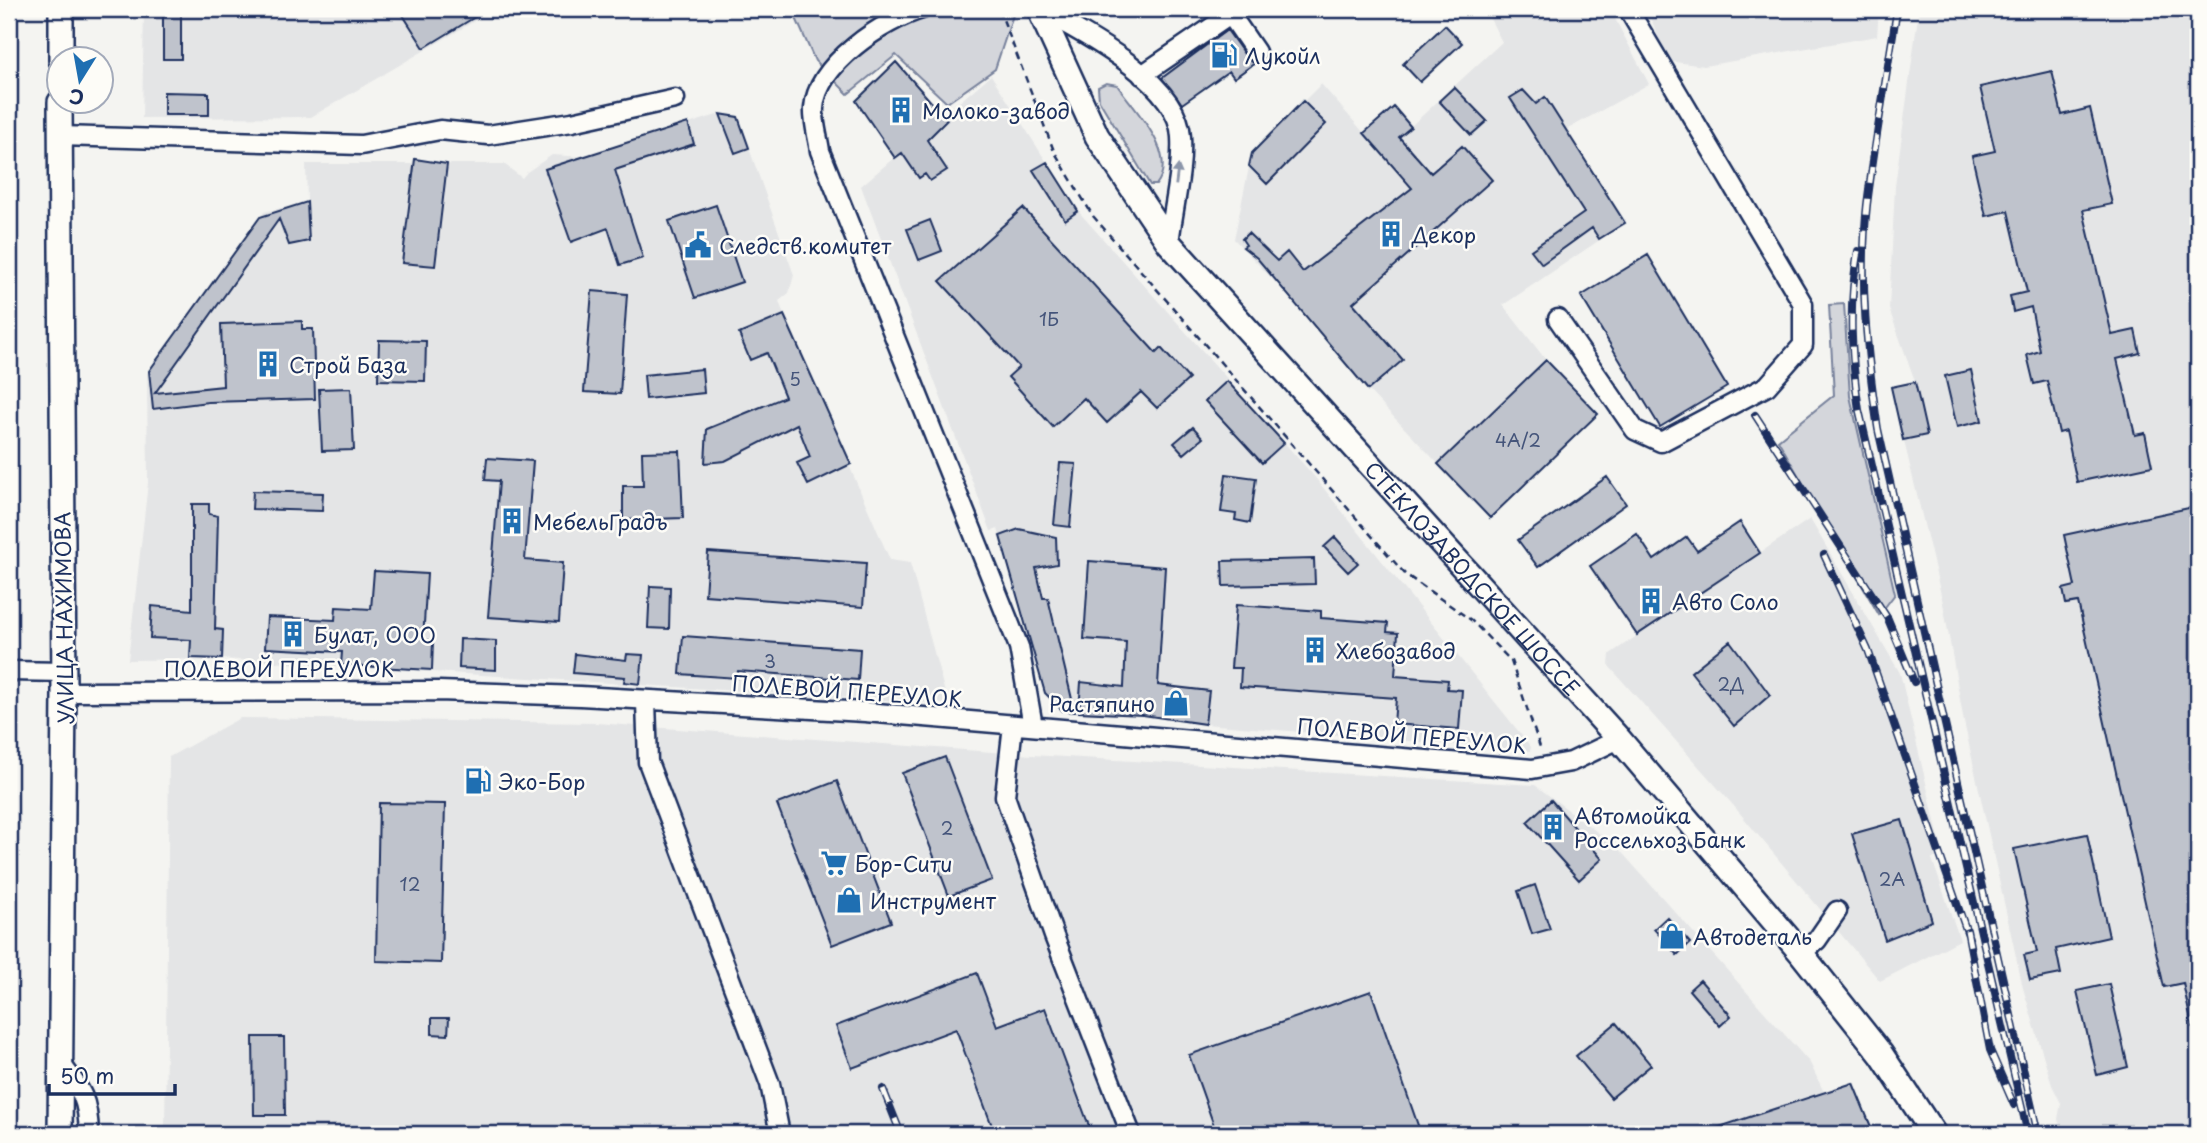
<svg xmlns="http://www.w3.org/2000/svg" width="2207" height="1143" viewBox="0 0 2207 1143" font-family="'Playpen Sans',sans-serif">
<rect width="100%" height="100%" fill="#f4f4f1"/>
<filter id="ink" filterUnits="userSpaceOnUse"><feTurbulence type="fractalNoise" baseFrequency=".0143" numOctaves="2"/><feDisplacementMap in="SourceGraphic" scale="14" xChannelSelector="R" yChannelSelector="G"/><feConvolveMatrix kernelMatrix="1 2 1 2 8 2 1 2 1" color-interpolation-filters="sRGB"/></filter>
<g filter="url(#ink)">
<path fill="#e4e5e6" d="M144,9H495L311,117L142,118Z
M1485,9H1610L1649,84L1566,130L1625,223L1503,305L1546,360L1490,518L1368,390L1281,288L1234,239L1252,153L1321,84L1364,133L1394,107L1411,126L1502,42Z
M1647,9H1879L1877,36L1704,66L1668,61Z
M1919,9H2198V1134H2062L2058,1119L2061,1103L2052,1085L2023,988L1964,722L1943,603L1891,387L1915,381L1889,309L1895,186Z
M991,75L1078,211L1313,475L1531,747L1530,751L1205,724L1143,715L1063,711L1045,693L998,529L991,531L861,186Z
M720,114L738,117L794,275L789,293L779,301L784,315L890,560L910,563L948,704L222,659L128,660L148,483L147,374L264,212L307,202L306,164H504L522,178L527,172L552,155L585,157Z
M1810,519L1900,673L1943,855L1932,859L1960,940L1880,981L1733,805L1609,666L1610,654Z
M240,718L596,723L1032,755L1535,785L1617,847L1810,1063L1844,1134H165L169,757Z"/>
<path fill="#d4d6db" stroke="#78829c" stroke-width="2" d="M792,9H1013L1014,12L995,69L947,103L896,55L848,94L815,61Z
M1106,83L1117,85C1134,109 1180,155 1156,185H1150L1099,100L1098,87Z
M1844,304L1850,396L1895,594L1879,615L1778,440L1834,395L1829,305Z"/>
<path fill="#bfc3cc" stroke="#1b2f5e" stroke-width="2" d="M163,9H181V59H163Z
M413,9H488L424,48L403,15Z
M1445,25L1462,43L1420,82L1403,64Z
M1227,30L1247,58L1255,63L1234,78L1229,71L1182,104L1162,78Z
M896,62L947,120L927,140L947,170L930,181L925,174L919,178L902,153L895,158L856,101Z
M2052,71L2062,115L2090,108L2112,204L2083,210L2112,335L2135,330L2140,353L2117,359L2135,435L2145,433L2152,466L2077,482L2066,431L2059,433L2047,381L2034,384L2027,355L2040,351L2031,307L2013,312L2010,296L2027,292L2008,211L1986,216L1972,156L1995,151L1980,87Z
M1454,87L1487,121L1471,135L1439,101Z
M1523,90L1536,104L1545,97L1625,223L1599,239L1592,228L1542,264L1531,250L1584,213L1510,98Z
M164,92L209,93V115H164Z
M1303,101L1326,124L1267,184L1249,166L1252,153Z
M1394,107L1411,127L1399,137L1431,173L1462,146L1492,180L1353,303L1403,360L1368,390L1257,258L1243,247L1246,245L1242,239L1248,233L1277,261L1287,252L1303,272L1412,188L1364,133Z
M720,114L738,117L749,148L735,153Z
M688,123L694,144L615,170L643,258L620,265L608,228L571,242L545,169Z
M415,159L447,164L435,266L402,263Z
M1047,162L1078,211L1065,220L1033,170Z
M307,202L309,241L289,245L279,219L155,393L223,386L221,324L302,321V329H313L315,399L208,402L153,409L149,371L260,217Z
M716,205L742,282L695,298L669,221Z
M1023,208L1156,353L1161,348L1189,379L1157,408L1141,392L1107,423L1084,398L1053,427L1008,377L1019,367L940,281Z
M930,220L942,251L919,260L907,229Z
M1648,255L1727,387L1660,427L1581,296Z
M592,291L627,294L620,394L584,392Z
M784,315L851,464L808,485L797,463L810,457L797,424L725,461L705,463L707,429L785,397L767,353L750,360L739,334Z
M379,340L426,341L425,381L378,380Z
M1546,360L1598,414L1490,518L1438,464Z
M702,369L704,393L646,399L644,375Z
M1971,370L1982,421L1957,427L1945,376Z
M1227,381L1284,443L1262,463L1205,401Z
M1915,382L1927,435L1903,440L1891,387Z
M351,388L354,450L322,451L319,389Z
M1193,427L1203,438L1184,454L1174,443Z
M680,451L683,518L623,520V486H643L642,452Z
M487,458L533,461L525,560L563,563L559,622L488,617L499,481L485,480Z
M1060,463L1076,464L1070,527L1054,525Z
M1226,474L1256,478L1250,523L1235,520L1236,514L1221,512Z
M1607,477L1626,504L1538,567L1518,540Z
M253,491L323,493L322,511L252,509Z
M192,504H209V514L218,516L215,629L223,630L222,659L190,658L191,640L150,638L152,606L192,610Z
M2198,506V1026L2192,1027L2183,983L2164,987L2078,602L2066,604L2063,589L2075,586L2064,535Z
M1740,522L1760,553L1637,635L1590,566L1637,534L1654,560L1687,537L1697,551Z
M1019,529L1056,537L1057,564L1036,568L1043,598H1048L1075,712L1063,711L1045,693L1000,536Z
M1335,537L1358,563L1348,572L1324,547Z
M708,552L866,563L863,607L705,595Z
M1314,559L1315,584L1223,586L1222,561Z
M1089,561L1165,567L1158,685L1209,691L1205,724L1143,715L1079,712L1081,682L1124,687L1126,642L1084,639Z
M374,571L427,574L423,640L433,641L432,670L341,665L342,652L265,648L267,617L335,620L336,607L371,609Z
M650,586L670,587L669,629L648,628Z
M1236,605L1321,611V618L1388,623L1387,632L1398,633L1395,676L1448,680L1447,689L1462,690L1459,729L1394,724L1396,698L1240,687L1241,668H1231Z
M683,636L860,649L858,680L738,671L737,678L680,674Z
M460,639L496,641V670L459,668Z
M1730,641L1770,695L1734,726L1691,672Z
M575,654L626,660L627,654L643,655L640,684L624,682L625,677L573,673Z
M945,757L992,880L949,896L902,773Z
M837,781L891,922L832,945L777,804Z
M1551,800L1602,859L1579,880L1527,822Z
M379,803L445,804L441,963L376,961Z
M1902,820L1932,921L1885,940L1852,834Z
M2087,834L2109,937L2056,949L2061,974L2030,980L2024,955L2037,952L2014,849Z
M1535,885L1550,929L1532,934L1518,891Z
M1667,917L1690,943L1677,955L1654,929Z
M977,973L997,1026L1045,1008L1092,1134H995L956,1029L852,1068L836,1026Z
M1700,980L1731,1016L1720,1026L1689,990Z
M2109,984L2128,1067L2097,1075L2077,991Z
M1371,991L1421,1134H1217L1189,1055Z
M432,1018H449L448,1035L432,1034Z
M1616,1023L1651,1065L1611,1098L1576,1056Z
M253,1037H284L285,1115H254Z
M1853,1083L1874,1134H1705L1704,1132Z"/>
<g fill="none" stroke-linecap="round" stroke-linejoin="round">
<g stroke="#1b2f5e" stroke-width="23">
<path id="minor" d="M922,9C884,20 817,64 814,108C813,121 818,137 820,151L1019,647L1033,726
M1039,9C1081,32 1179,81 1181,137C1183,171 1173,209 1169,243
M1228,11L1256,52
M1142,75L1224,19L1229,9
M60,136L361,145L440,130L488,135L572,122L675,99
M1558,319L1635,430L1661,442L1767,386L1803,345V304L1628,9
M9,671L64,672
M64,692L439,691L580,696L865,712L1532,769L1571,762L1619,739
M646,702L648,762L770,1084L780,1134
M1013,725L1005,796L1054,936L1131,1134
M1801,953L1817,940L1837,911
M61,1064C82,1091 88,1099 89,1134"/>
</g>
<g stroke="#1b2f5e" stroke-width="28">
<g id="major">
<path id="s1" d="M1039,9L1097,136L1169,243L1619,739L1801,953L1881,1054L1934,1134"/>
<path d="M61,60V9"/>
<path d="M60,1134L64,692L60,102"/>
</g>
</g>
<path stroke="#1b2f5e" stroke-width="2.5" stroke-dasharray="7 5" stroke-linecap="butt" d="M999,9L1054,151L1093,216L1405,574L1471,620L1511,661L1541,750"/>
<use href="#minor" stroke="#fdfcf7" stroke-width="18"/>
<use href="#major" stroke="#fdfcf7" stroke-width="23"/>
<g stroke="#1b2f5e" stroke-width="8">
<path id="rail" d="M1897,9C1887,74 1875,139 1867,205C1859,279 1867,356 1878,429L2038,1134
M1858,251C1848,306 1851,355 1859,410L2028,1134
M1755,415L1888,619L1914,682
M1824,555L1868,650L1969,938
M1967,930L1990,1050L2014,1105
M883,1089L901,1134"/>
</g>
<use href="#rail" stroke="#fdfcf7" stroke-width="5" stroke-dasharray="16" stroke-linecap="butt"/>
</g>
<defs><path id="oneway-solid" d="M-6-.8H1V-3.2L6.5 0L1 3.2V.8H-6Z" transform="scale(1.75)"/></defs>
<use fill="#8c96aa" href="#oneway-solid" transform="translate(1177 175) rotate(-83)"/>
</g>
<defs>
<g id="fuel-bare" transform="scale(2.1)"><path d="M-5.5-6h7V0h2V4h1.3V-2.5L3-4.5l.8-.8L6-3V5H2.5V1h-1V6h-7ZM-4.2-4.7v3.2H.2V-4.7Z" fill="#1f6fb2" stroke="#fdfcf7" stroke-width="2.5" paint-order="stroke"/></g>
<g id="building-bare" transform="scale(2.1)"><path d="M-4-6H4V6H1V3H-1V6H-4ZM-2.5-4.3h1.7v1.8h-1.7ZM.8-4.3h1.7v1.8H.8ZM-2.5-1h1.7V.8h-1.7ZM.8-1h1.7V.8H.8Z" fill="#1f6fb2" stroke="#fdfcf7" stroke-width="2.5" paint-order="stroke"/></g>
<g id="civic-bare" transform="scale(2.1)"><path d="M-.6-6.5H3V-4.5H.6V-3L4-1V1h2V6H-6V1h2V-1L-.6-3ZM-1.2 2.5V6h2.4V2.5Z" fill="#1f6fb2" stroke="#fdfcf7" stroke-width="2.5" paint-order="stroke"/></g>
<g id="shop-bare" transform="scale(2.1)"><path d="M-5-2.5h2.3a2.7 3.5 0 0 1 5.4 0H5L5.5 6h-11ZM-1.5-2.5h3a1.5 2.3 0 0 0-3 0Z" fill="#1f6fb2" stroke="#fdfcf7" stroke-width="2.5" paint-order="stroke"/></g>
<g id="supermarket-bare" transform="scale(2.1)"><path d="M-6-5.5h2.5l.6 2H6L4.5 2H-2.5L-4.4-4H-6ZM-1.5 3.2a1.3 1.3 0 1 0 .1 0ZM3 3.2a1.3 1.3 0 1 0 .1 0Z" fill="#1f6fb2" stroke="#fdfcf7" stroke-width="2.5" paint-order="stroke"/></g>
</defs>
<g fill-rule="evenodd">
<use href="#fuel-bare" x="1224" y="55"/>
<use href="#building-bare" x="901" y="110"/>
<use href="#building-bare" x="1391" y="234"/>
<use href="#civic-bare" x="698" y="245"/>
<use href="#building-bare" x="268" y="364"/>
<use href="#building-bare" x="512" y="521"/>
<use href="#building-bare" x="1651" y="601"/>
<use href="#building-bare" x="293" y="634"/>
<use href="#building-bare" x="1315" y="650"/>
<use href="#shop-bare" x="1176" y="703"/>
<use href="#fuel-bare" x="478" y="781"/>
<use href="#building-bare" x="1553" y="827"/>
<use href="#supermarket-bare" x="834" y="863"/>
<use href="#shop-bare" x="849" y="900"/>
<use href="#shop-bare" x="1672" y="936"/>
</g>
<g text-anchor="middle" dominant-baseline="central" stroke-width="5" stroke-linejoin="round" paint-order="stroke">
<g font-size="18" fill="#44547a">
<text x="1049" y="318">1Б</text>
<text x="795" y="378">5</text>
<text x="1518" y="439">4А/2</text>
<text x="770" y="660">3</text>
<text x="1731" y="683">2Д</text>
<text x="947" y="827">2</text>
<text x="1892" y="878">2А</text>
<text x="410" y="883">12</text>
</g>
<g font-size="21" fill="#1b2f5e" stroke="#fdfcf7" text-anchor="start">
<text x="1245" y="55">Лукойл</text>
<text x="922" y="110">Молоко-завод</text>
<text x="1412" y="234">Декор</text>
<text x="719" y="245">Следств.комитет</text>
<text x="289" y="364">Строй База</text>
<text x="533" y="521">МебельГрадъ</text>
<text x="1672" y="601">Авто Соло</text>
<text x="314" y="634">Булат, ООО</text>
<text x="1336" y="650">Хлебозавод</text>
<text x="1155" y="703" text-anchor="end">Растяпино</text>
<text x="499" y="781">Эко-Бор</text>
<text x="1574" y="815">Автомойка<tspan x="1574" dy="24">Россельхоз Банк</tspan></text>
<text x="855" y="863">Бор-Сити</text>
<text x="870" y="900">Инструмент</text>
<text x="1693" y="936">Автодеталь</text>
</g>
<g font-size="21" fill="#1b2f5e" stroke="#fdfcf7">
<text stroke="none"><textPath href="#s1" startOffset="721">СТЕКЛОЗАВОДСКОЕ ШОССЕ</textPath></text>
<text transform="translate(63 618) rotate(-91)">УЛИЦА НАХИМОВА</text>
<text x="279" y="668">ПОЛЕВОЙ ПЕРЕУЛОК</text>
<text transform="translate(847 690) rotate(4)">ПОЛЕВОЙ ПЕРЕУЛОК</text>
<text transform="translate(1412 735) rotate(5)">ПОЛЕВОЙ ПЕРЕУЛОК</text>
</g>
</g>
<rect width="2207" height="1143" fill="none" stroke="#fdfcf7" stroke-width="35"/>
<rect x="18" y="18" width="2172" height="1108" fill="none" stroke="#1b2f5e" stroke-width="2.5" filter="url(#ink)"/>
<g transform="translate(80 80) rotate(191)"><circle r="33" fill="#fdfcf7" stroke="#a3aaba" stroke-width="2"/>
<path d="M0-5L12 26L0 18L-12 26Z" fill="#1f6fb2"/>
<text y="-10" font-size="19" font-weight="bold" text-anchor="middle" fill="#1b2f5e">С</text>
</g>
<path d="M49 1084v10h126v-10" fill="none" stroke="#1b2f5e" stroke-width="3.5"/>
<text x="60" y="1084" font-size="21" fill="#1b2f5e" stroke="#fdfcf7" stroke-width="5" paint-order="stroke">50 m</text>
</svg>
